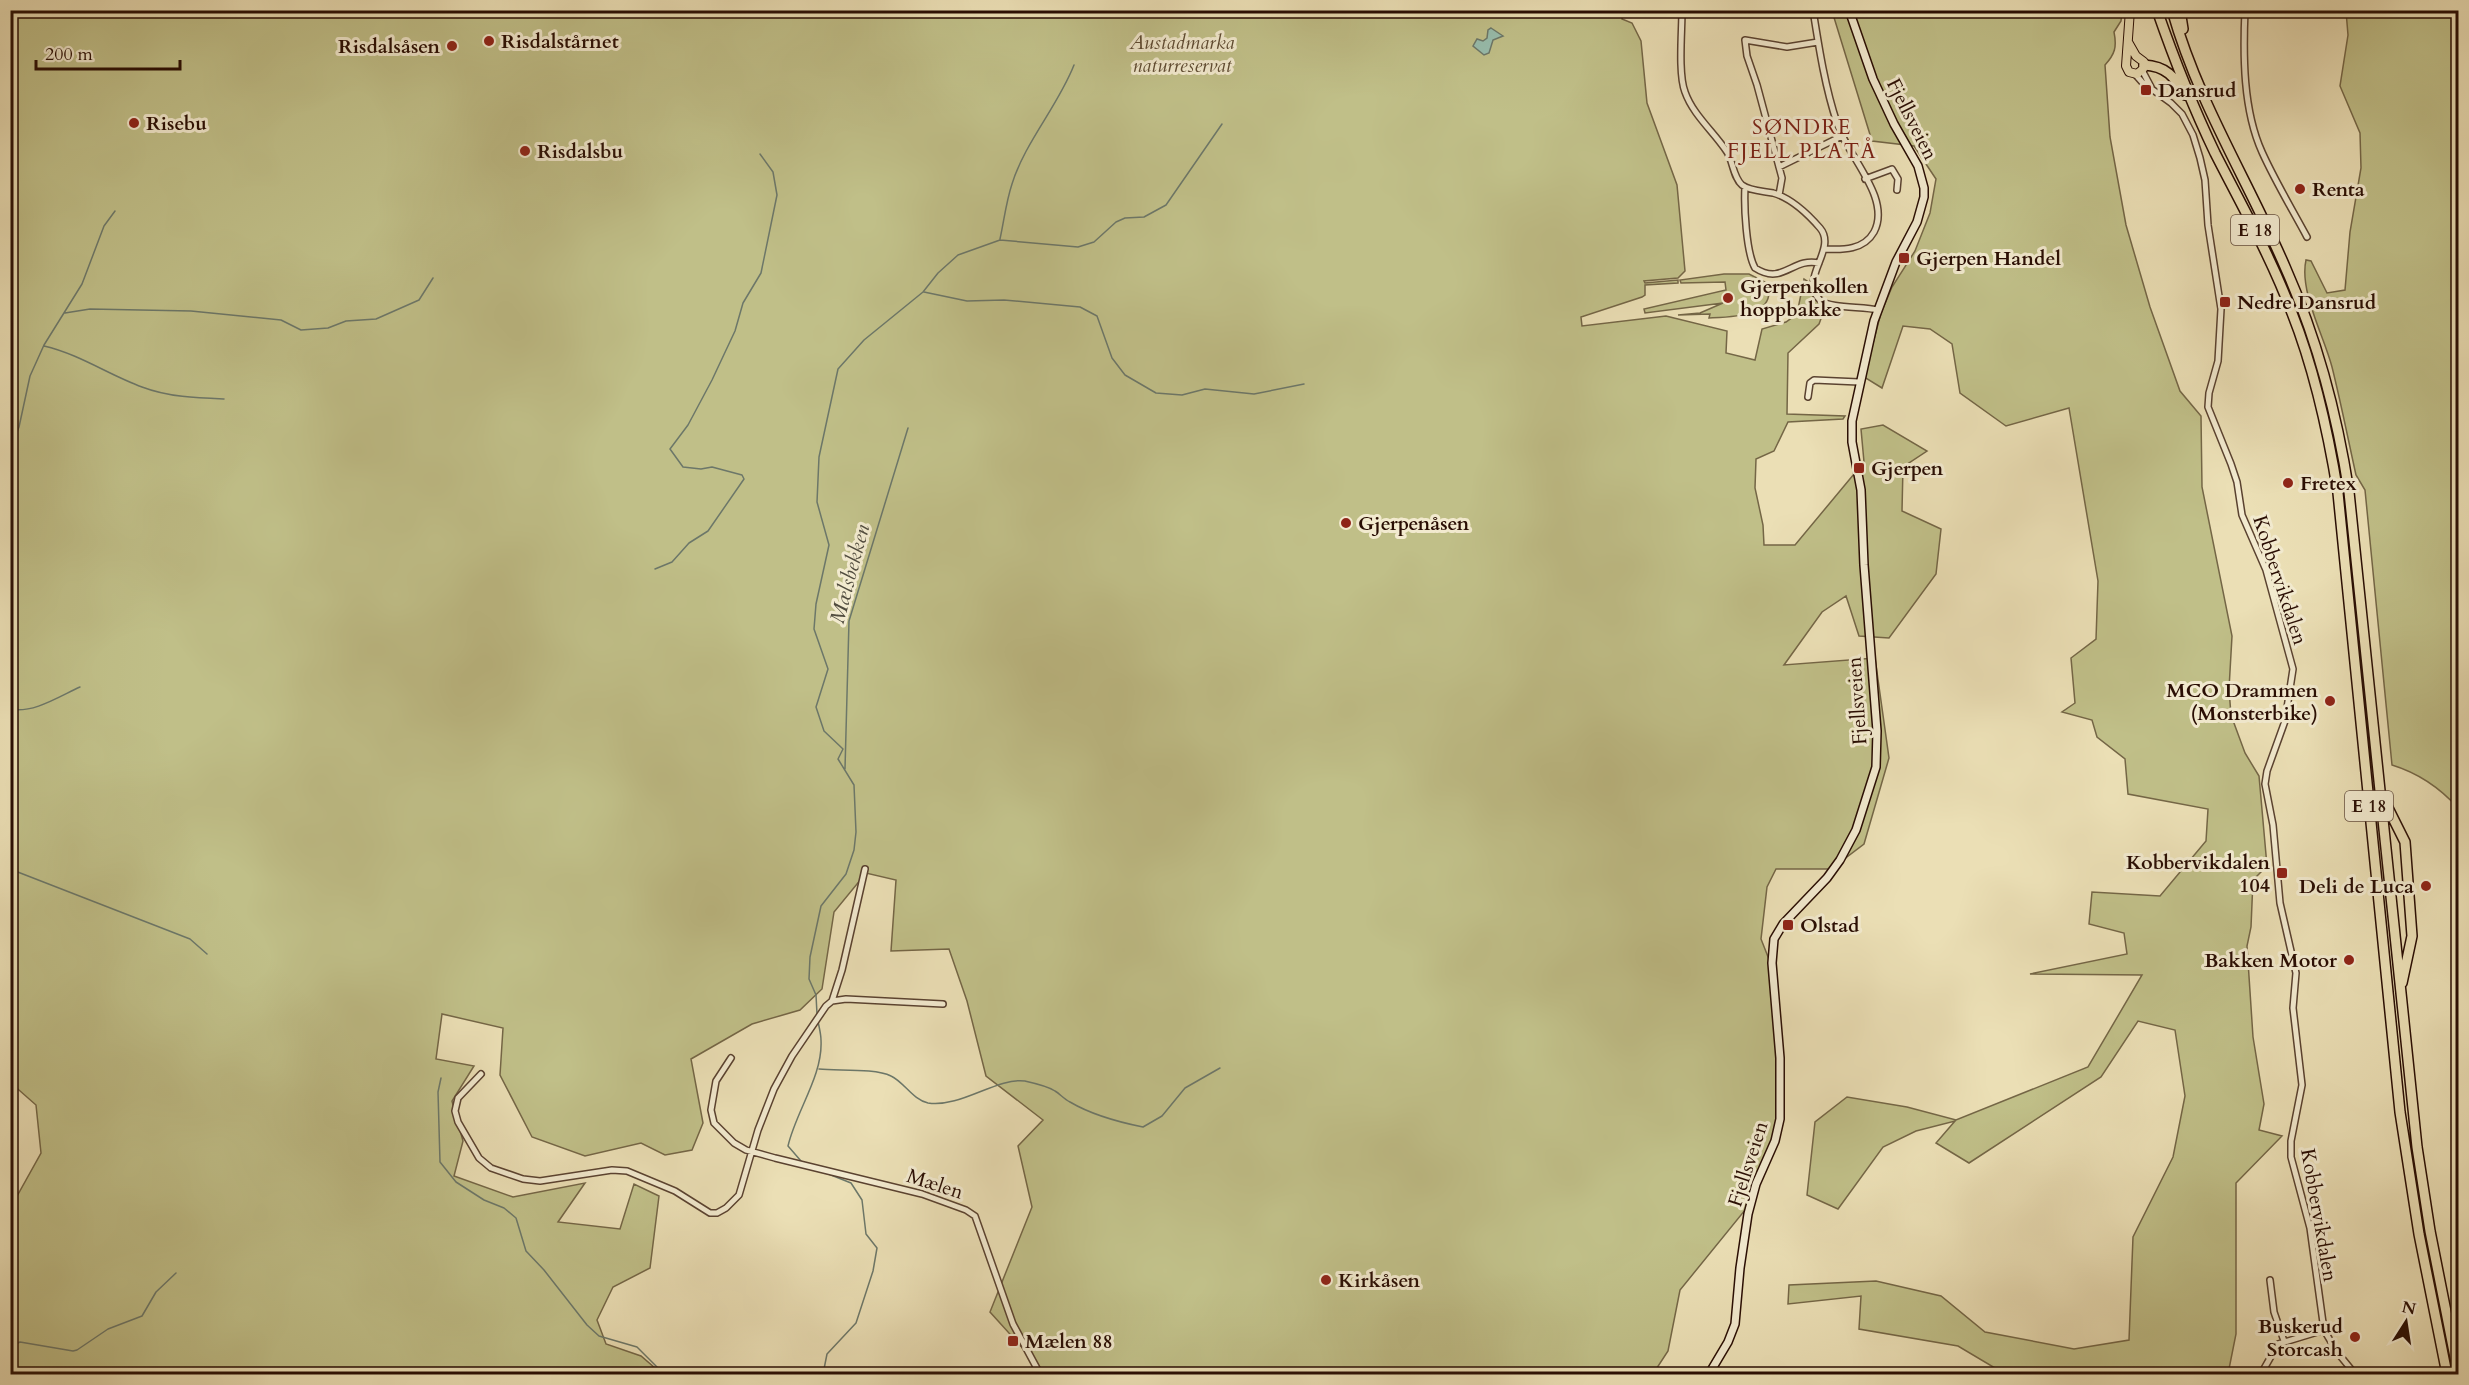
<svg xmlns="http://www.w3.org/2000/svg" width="2469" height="1385" viewBox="0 0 2469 1385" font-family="Cardo,serif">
<rect width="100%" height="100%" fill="#ebdfb5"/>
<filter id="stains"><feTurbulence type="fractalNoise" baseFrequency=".00333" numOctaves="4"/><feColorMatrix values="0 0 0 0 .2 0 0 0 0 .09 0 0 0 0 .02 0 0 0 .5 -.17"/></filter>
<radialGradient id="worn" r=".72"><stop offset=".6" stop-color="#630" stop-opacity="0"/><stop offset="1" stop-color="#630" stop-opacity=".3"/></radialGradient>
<path fill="#c0bf88" stroke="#746646" stroke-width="1.5" d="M11,11H1623L1622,19L1632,23L1641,41L1647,103L1677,185L1685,271L1678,278L1644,281L1645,283L1678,280V283L1645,285V295L1642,297L1581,317L1582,326L1666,316L1727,331L1726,353L1755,360L1762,329L1786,322L1797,314L1804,279L1810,283L1814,297L1825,308L1819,324L1788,353L1787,414L1845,416L1843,419L1788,422L1774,451L1756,459L1755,488L1763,525L1764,545H1795L1864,462L1861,429L1883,425L1927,451L1903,467L1902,511L1941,529L1936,574L1889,638L1859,636L1846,596L1822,612L1784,665L1875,658L1889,758L1864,844L1831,869H1776L1767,887L1761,939L1772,967L1781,1115L1750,1204L1680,1290L1668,1351L1653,1374H1046L990,1312L1032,1207L1018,1146L1043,1120L986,1076L967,1001L949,949L891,951L896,880L866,873L834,912L822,989L800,1010L752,1024L691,1059L703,1123L692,1150L665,1155L641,1143L585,1156L532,1137L500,1075L503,1028L442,1014L436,1059L474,1066L452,1101L463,1141L454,1176L513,1197L585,1183L558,1222L620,1229L634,1184L659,1196L650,1268L613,1287L597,1320L606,1344L641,1356L662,1374H11V1207L41,1153L36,1105L11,1083Z
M1832,11H2122L2121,21L2114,32C2117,47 2115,54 2105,65L2110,137L2126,225L2150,307L2180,391L2201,416L2202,487L2232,636L2229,689L2231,715L2245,753L2259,776L2267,866L2253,880L2251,927L2247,946L2253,1037L2264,1104L2259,1130L2282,1136L2236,1183V1334L2228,1374H2115L2103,1369L2086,1374H2005L1958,1346L1859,1329L1861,1296L1788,1304L1789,1285L1876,1281L1941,1296L1985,1332L2074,1349L2129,1340L2133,1237L2173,1157L2185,1096L2175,1030L2138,1021L2101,1077L1969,1163L1936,1143L1955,1121L1916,1131L1883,1147L1838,1209L1807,1195L1815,1122L1847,1097L1907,1107L1956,1120L2088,1067L2142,975L2030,974L2127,954L2124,933L2089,924L2092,892L2160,896L2206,841L2208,809L2128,794L2125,759L2097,737L2092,720L2062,712L2075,703L2071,658L2096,639L2098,581L2069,408L2006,426L1960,393L1952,344L1930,329L1903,326L1882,388L1864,377L1881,313L1892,287L1915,251L1930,213L1936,179L1914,146L1872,141Z
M2346,11H2458V808C2441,789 2418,773 2392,765L2365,490L2356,475C2348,439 2341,403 2332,367C2324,336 2299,291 2306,260L2311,261L2327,293L2345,290L2350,232L2361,168L2360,133L2340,86L2348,35Z
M1724,274H1749L1767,283C1779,317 1730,317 1709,318L1710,314L1678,315L1700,313L1723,303L1645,313L1644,309L1726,290L1725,282L1681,283L1680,280Z"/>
<path fill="#98bdad" stroke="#6c7769" stroke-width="1.5" d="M1491,28L1503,36L1493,40L1489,53L1484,55L1473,46L1477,39L1483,41L1487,38L1488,30Z"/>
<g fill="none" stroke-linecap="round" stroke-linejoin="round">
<path stroke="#6c7769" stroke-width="1.5" d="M1000,239C1004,221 1006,202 1012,184C1025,142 1058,106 1074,65
M924,292L967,301L1004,300L1080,307L1097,316L1112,358L1125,375L1156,393L1182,395L1205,389L1254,394L1304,384
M65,313L90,309L191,311L281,320L301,330L328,328L346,321L376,319L419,300L433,278
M44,346C79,354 109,375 142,387C168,397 197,398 224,399
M10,450L19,427L30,376L44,345L82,284L104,226L115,211
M655,569L672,562L689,543L708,531L744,479L742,475L712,467L701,469L683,467L670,449L688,425L712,380L735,331L743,303L761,273L777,195L773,172L760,154
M10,709C33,714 60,696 80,687
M845,769L849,621L908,428
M10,869L190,939L207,954
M817,1014L816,995L809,979L810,957L821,906L846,874L854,850L856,832L854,785L838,759L843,749L824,731L816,707L828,669L814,629L816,604L829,545L817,502L819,457L838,369L864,340L923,292L938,273L958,255L1000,240L1078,247L1094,242L1116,222L1125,218L1144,217L1166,205L1222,124
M819,1069C838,1071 875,1068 891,1076C904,1082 913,1100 928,1103C961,1108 997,1077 1025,1081C1034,1083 1048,1086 1055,1091C1060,1094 1064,1099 1070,1102C1092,1115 1118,1122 1143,1127L1162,1116L1185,1088L1220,1068
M441,1078L438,1092L440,1162L456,1182L484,1200L504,1208L516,1218L526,1251L544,1270L587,1325L599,1336L637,1347L664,1374
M801,1161L788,1146C796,1111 823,1076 821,1040C821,1034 819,1027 818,1021
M10,1347L20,1342L73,1351L77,1350L108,1329L142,1316L156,1292L176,1273
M823,1374L827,1354L856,1323L873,1271L877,1248L866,1234L862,1200L851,1183L826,1173"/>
<g stroke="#5a4230" stroke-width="8">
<path id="minor" d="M1682,10C1682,32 1678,74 1685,92C1693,115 1714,132 1727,152C1733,161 1733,177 1742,185C1750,191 1763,191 1773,193C1791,198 1807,213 1820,228C1838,249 1798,279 1820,300C1831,309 1863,306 1878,310
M1813,10C1819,48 1825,87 1837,123C1847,156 1892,198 1874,232C1864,250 1843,250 1825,249
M2245,10C2243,55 2243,110 2262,152C2275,181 2292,209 2307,237
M2142,70L2151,87
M2135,74L2142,82L2171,103L2182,114L2193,135L2200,158L2205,180L2208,225L2221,309L2218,361L2209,393L2208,407L2231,464L2237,482L2242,515L2266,570L2293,669L2285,721L2267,771L2265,784L2273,825L2280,903L2296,973L2293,1008L2302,1085L2291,1141V1157L2310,1228L2324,1330L2337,1352L2355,1374
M1779,167L1842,136
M1865,179L1892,169L1898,179L1897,190
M1745,187C1744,206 1746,252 1755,268C1783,286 1792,257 1819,263
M1779,195L1782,178L1757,85L1747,56L1745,40L1787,47L1818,42
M1808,397L1810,383L1814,380L1859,382
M832,1001L842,970L865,869
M731,1058L716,1081L711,1110L714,1123L734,1143L746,1150L775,1158L922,1194L966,1210L975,1216L1013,1324L1040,1374
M481,1074L458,1098L455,1111L458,1122L479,1158L491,1168L523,1179L540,1181L612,1170L627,1171L675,1191L710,1213H717L726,1208L739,1195L758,1130L774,1089L792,1056L826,1006L832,1001L846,999L943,1004
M2270,1280L2274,1312L2284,1341
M2261,1374L2278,1344L2324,1330"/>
</g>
<g stroke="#290d03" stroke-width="10">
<path id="secondary" d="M1709,1374L1728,1342L1735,1324L1740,1268L1748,1214L1756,1184L1775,1141L1780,1119V1058L1772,963L1774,939L1783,924L1827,878L1840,860L1856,830L1876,767L1877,731L1864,565L1861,490L1852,442V421L1874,321L1896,262L1917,222L1924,197V188L1918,166L1894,124L1873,79L1849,10"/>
</g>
<g stroke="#290d03" stroke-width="10">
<path id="primary" d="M2128,42L2136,56L2144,62L2143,69L2137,74L2129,72L2126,66L2130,10"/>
</g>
<g stroke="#290d03" stroke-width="12">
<path id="motorway" d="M2157,10C2174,59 2193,107 2215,153C2242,206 2271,257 2292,313C2315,371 2328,431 2338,493L2400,1112L2419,1234L2447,1374
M2172,10C2199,105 2248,180 2286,269C2318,341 2337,414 2349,492L2417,1147L2430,1231L2458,1372
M2180,10L2183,29
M2144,65C2166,66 2175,77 2185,95
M2384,800L2405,842L2412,936L2402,983"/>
</g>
<use href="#minor" stroke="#f2eacf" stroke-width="5"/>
<use href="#secondary" stroke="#f2eacf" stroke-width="7"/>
<use href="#primary" stroke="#ebdfb5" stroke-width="8"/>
<use href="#motorway" stroke="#ebdfb5" stroke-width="9"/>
</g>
<g fill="#8f2418" stroke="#f2eacf" stroke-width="2">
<circle cx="489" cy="41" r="6"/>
<circle cx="452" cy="46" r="6"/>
<rect x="2140" y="84" width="12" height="12" rx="3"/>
<circle cx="134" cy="123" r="6"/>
<circle cx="525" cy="151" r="6"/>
<circle cx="2300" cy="189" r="6"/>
<rect x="1898" y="252" width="12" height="12" rx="3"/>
<circle cx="1728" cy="298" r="6"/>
<rect x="2219" y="296" width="12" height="12" rx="3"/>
<rect x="1853" y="462" width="12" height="12" rx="3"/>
<circle cx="2288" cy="483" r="6"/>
<circle cx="1346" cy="523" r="6"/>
<circle cx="2330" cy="701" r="6"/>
<rect x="2276" y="867" width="12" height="12" rx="3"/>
<circle cx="2426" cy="886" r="6"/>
<rect x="1782" y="919" width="12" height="12" rx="3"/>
<circle cx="2349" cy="960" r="6"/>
<circle cx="1326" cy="1280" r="6"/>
<circle cx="2355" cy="1337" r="6"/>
<rect x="1007" y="1335" width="12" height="12" rx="3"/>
</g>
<g text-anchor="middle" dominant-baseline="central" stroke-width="6" stroke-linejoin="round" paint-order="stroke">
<g fill="#f2eacf" stroke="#654f40" stroke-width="1.5">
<rect x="2231" y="215" width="48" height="30" rx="4.5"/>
<rect x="2345" y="791" width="48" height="30" rx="4.5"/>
</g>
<g font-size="18" font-weight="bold" fill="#290d03">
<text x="2255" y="230">E 18</text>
<text x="2369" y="806">E 18</text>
</g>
<g font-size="20" font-weight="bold" fill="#290d03" stroke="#f2eacf" text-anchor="start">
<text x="501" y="41">Risdalstårnet</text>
<text x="440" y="46" text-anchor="end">Risdalsåsen</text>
<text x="2158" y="90">Dansrud</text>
<text x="146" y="123">Risebu</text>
<text x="537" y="151">Risdalsbu</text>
<text x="2312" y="189">Renta</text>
<text x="1916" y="258">Gjerpen Handel</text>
<text x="1740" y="286">Gjerpenkollen<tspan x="1740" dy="23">hoppbakke</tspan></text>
<text x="2237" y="302">Nedre Dansrud</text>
<text x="1871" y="468">Gjerpen</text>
<text x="2300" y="483">Fretex</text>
<text x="1358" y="523">Gjerpenåsen</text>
<text x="2318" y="690" text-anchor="end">MCO Drammen<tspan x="2318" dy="23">(Monsterbike)</tspan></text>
<text x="2270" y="862" text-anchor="end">Kobbervikdalen<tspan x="2270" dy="23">104</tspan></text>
<text x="2414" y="886" text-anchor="end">Deli de Luca</text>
<text x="1800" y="925">Olstad</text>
<text x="2337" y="960" text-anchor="end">Bakken Motor</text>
<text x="1338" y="1280">Kirkåsen</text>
<text x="2343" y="1326" text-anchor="end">Buskerud<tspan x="2343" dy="23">Storcash</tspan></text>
<text x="1025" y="1341">Mælen 88</text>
</g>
<g font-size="20" font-style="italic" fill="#5e4b32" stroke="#f2eacf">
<text x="1182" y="42">Austadmarka<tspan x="1182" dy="23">naturreservat</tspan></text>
</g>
<g font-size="20" fill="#290d03" stroke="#f2eacf">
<text transform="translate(1912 119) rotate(63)">Fjellsveien</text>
<text transform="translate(2280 580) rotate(72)">Kobbervikdalen</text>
<text transform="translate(1857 701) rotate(-94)">Fjellsveien</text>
<text transform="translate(1748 1164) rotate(-72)">Fjellsveien</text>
<text transform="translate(935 1184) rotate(18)">Mælen</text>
<text transform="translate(2319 1215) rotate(80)">Kobbervikdalen</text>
</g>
<g font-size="21" letter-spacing="1.5" fill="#7a1f14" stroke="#f2eacf">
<text x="1802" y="127">SØNDRE<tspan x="1802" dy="24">FJELL PLATÅ</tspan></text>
</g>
<g font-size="21" font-style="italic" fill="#504b3e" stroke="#f2eacf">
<text transform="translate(850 574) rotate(-75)">Mælsbekken</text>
</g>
</g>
<rect width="2469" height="1385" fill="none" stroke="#ebdfb5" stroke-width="36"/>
<rect x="12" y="12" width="2445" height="1361" fill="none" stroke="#290d03" stroke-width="3"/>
<rect x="18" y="18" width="2433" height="1349" fill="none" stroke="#290d03" stroke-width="1.5"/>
<g transform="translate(2406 1322) rotate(12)" stroke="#f2eacf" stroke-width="4.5" paint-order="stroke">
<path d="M0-4.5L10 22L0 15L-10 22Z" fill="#290d03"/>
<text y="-9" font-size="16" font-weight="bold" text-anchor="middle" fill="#290d03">N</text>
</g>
<path d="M36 60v9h144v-9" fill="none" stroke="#290d03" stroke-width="3"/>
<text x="45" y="60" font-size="18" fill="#290d03" stroke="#f2eacf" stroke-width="4.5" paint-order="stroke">200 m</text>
<rect width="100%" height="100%" filter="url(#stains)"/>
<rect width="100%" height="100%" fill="url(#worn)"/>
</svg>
